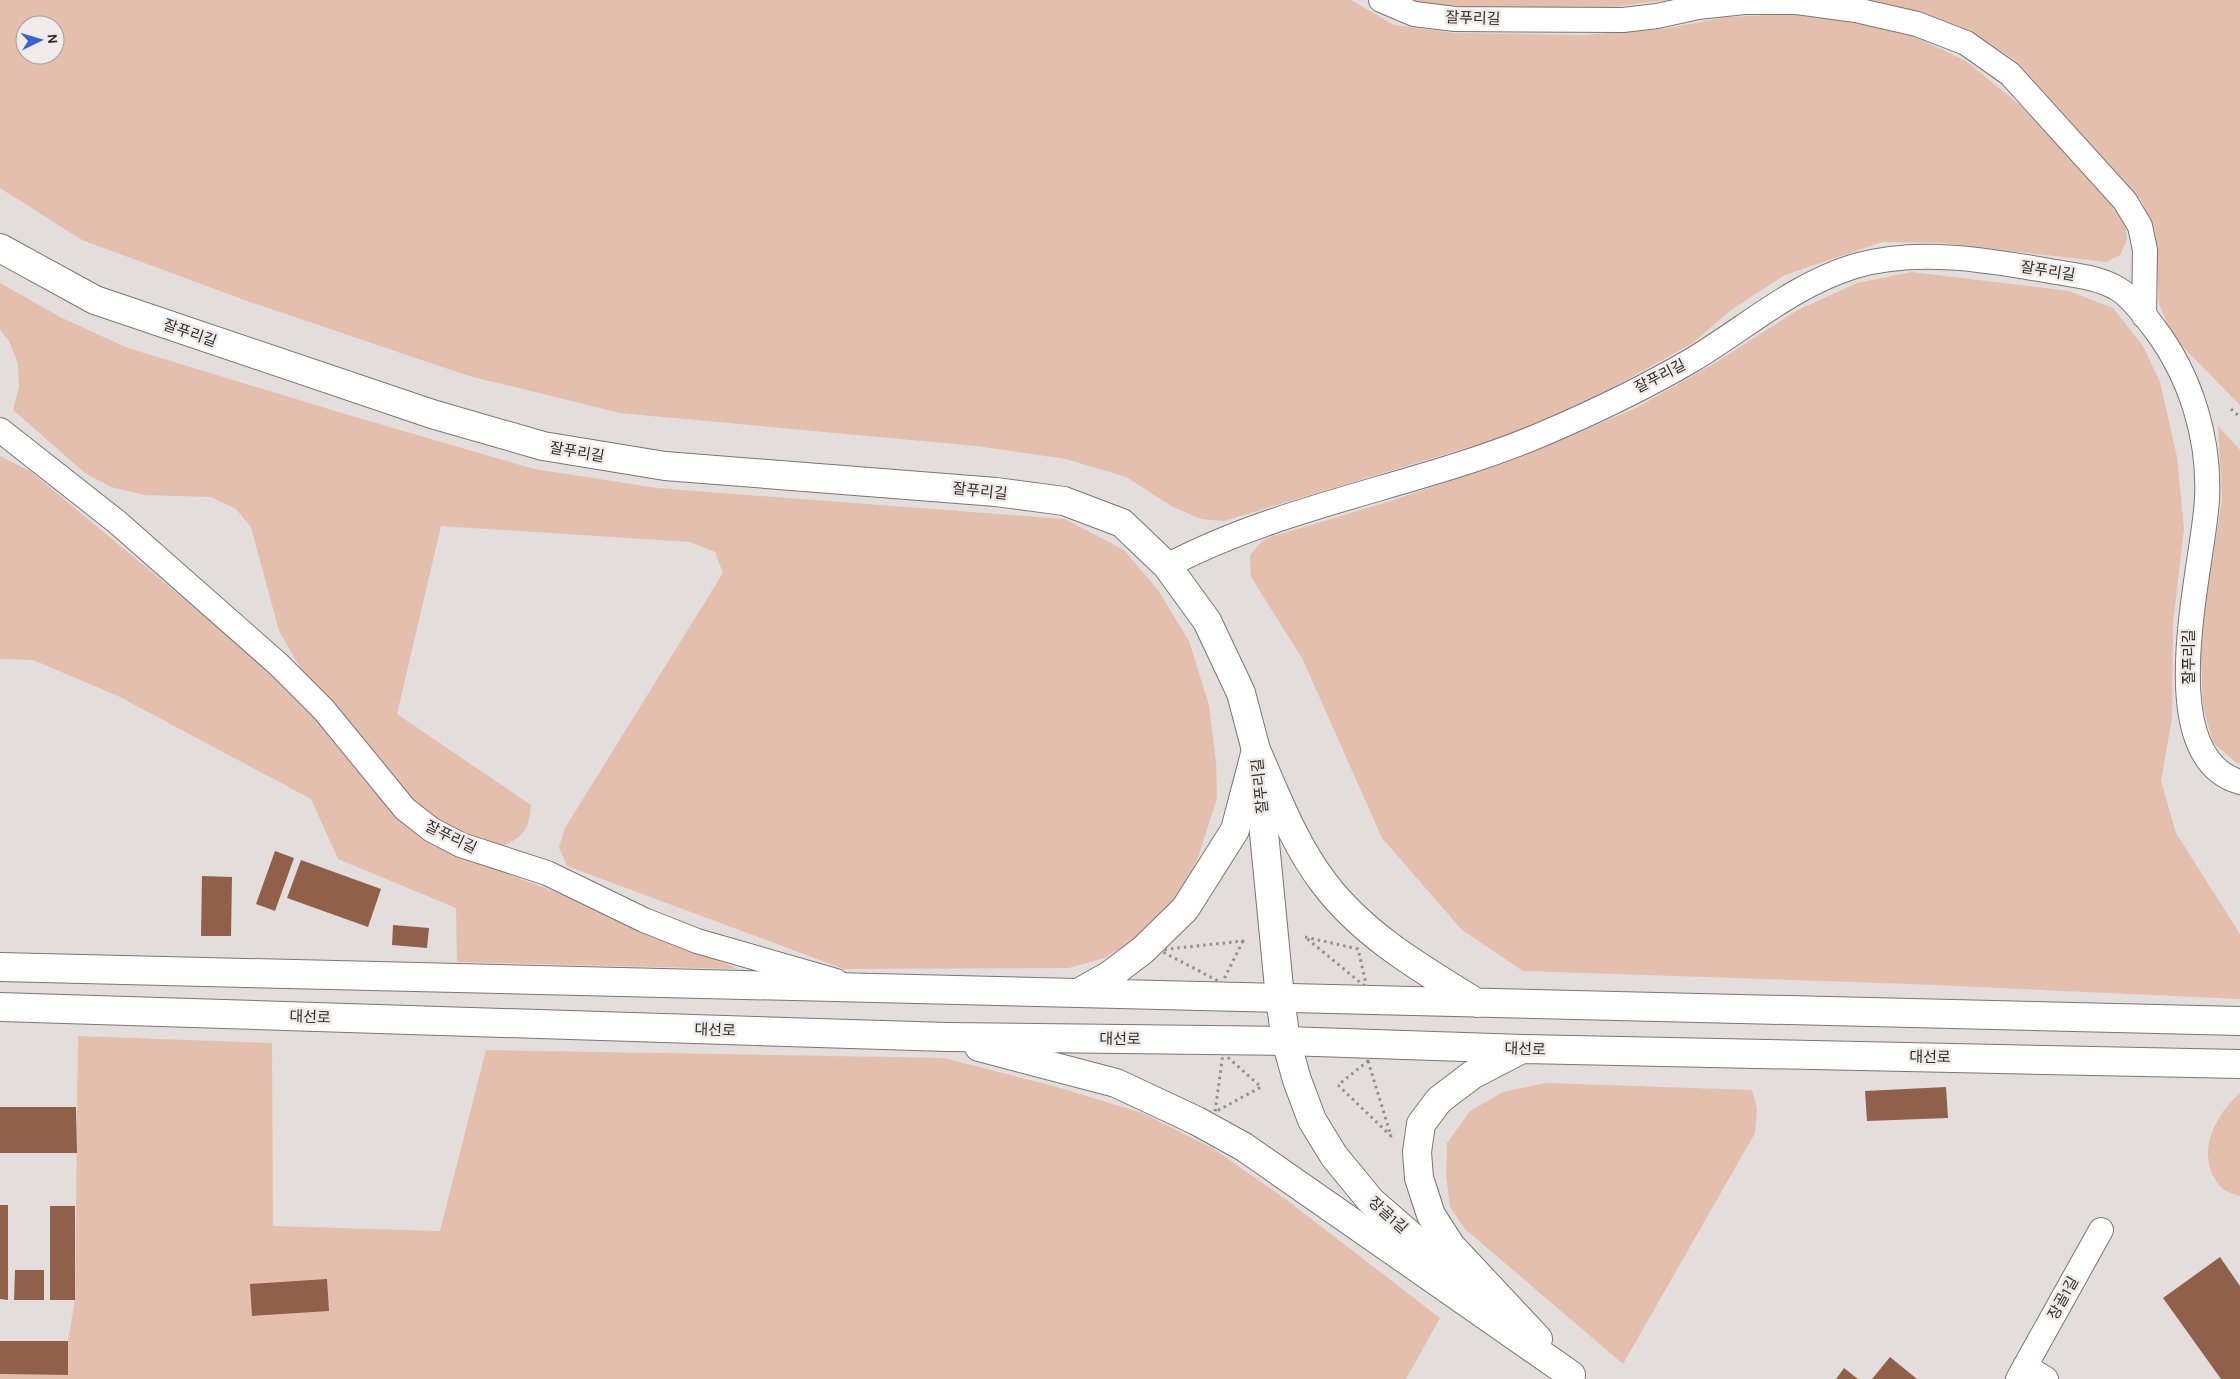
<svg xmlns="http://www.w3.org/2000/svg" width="2240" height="1379" viewBox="0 0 2240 1379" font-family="Karla,'Noto Sans KR',sans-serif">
<rect width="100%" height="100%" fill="#e3dedc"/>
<path fill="#e4bfae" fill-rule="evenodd" d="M0,0H1351L1394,25L1454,33L1583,35L1663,29L1727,17L1794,14L1859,23L1916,37L1966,61L2032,115L2125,218L2127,240L2120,255L2106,262L1942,243L1882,242L1785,275L1731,310L1694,342L1600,395L1509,435L1224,521L1201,519L1173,507L1126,477L1066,459L976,446L620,413L469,376L250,302L82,240L0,188ZM25,25H55V55H25Z
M1409,0H1667L1602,8L1429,7Z
M1862,0H2240V405L2173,337L2159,304L2155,230L2141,200L2015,60L1980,37L1924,15Z
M1912,272L2069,291L2113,308L2143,346L2160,382L2177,457L2184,529L2173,624L2172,718L2161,781L2176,833L2240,934V999L1911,984L1523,971L1462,930L1382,838L1303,660L1251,577L1250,555L1264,539L1394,500L1533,452L1636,408L1720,360L1796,311L1857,283Z
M0,283L62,318L128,348L335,411L534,469L657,488L1065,519L1124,550L1158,590L1189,641L1209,705L1216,762L1217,798L1199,855L1179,897L1143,934L1104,958L1069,968L844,969L567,866L559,847L565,828L723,573L715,552L690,542L441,526L397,714L531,805C529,829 525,836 503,846L442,827L407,799L300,667L279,631L251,527L236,509L211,497L145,495L111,487L85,473L13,410L19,387L18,364L9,341L0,330Z
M2218,426L2240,450V763H2237L2213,743L2203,706L2200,635L2222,500Z
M0,456L30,471L276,675L320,722L384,802L409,828L449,853L567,896L738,969L457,962L456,908L338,859L311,799L118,696L33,660L0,659Z
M78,1036L272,1043L273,1226L440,1231L486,1050L944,1058L1057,1087L1142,1113L1214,1149L1288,1201L1440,1318L1406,1379H0V1374L68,1375V1341L75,1300Z
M1546,1083L1752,1090L1757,1109L1755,1133L1623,1364L1465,1229L1450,1207L1446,1175L1447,1143L1470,1111L1503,1092Z
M2240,1093V1196C2235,1194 2226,1192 2222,1188C2193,1158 2214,1116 2240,1093Z"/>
<path fill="#90604a" d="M275,851L294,858L275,911L256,904Z
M301,860L381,889L368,927L287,898Z
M202,876L232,877L231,936H201Z
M393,925L429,928L427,948L392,945Z
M1946,1087L1948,1118L1867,1121L1865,1091Z
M0,1107H76L77,1153H0Z
M0,1205H8V1300L0,1299Z
M50,1206H75V1300H50Z
M2220,1257L2240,1286V1379H2221L2163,1298Z
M15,1270H44V1300H14Z
M327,1279L329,1311L252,1316L250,1284Z
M0,1341H68V1375L0,1374Z
M1890,1357L1917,1379H1872Z
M1844,1368L1858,1379H1836Z"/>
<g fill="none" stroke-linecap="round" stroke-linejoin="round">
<g stroke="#7a7674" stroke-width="26">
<path id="lane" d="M1381,0L1414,14L1455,19L1623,20L1657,16L1698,7L1744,2H1797L1856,10L1917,24L1966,43L2010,74L2125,201L2140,226L2145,250L2144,316
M0,430L117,522L278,664L324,710L405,809L432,830L461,845L547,873L644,920L697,941L836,981
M1167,566C1286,503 1421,486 1545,433C1594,412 1646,387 1692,360C1747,327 1793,285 1855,266C1918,248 1987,260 2050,271C2072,275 2099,277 2118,289C2132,297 2145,316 2155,329C2191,377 2210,439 2207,499C2204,565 2149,756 2240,782
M2025,1366L2046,1379
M2018,1379L2101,1230"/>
</g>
<g stroke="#7a7674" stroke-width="30">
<path id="street" d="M0,248L95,300L432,414L543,446L665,466L996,492L1064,501L1122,523L1167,566L1207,621L1241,693L1256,750L1280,998L1286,1041L1297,1080L1312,1120L1334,1156L1371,1201L1500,1313"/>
</g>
<g stroke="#7a7674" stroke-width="30">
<path id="secondary" d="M1256,750C1276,795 1294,844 1324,883C1364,936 1422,969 1477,1003
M0,967L2240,1021
M1080,992L1110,975L1143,950L1185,909L1235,830L1256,750
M0,1007L947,1037L1286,1041L1523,1049L2240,1064
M979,1047L1116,1083L1197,1121L1244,1147L1571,1375
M1522,1049L1472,1075L1439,1100L1421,1124L1417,1152L1419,1178L1431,1215L1451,1246L1538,1339"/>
</g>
<path stroke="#928f8d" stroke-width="3" stroke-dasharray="2.5 4" stroke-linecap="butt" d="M2231,409L2240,417
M1305,937L1358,949L1367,988Z
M1243,941L1222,983L1159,950Z
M1223,1053L1261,1087L1215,1112Z
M1368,1061L1391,1136L1338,1085Z"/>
<use href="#lane" stroke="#fff" stroke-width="24"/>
<use href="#street" stroke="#fff" stroke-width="28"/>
<use href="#secondary" stroke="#fff" stroke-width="28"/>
</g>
<g text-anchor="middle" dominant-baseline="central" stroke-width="5" stroke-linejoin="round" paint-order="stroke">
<g font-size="15" fill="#302e2d" stroke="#f0ebe9">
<text transform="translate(1473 18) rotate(2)">잘푸리길</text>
<text transform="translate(2048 271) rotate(9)">잘푸리길</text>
<text transform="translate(190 333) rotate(19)">잘푸리길</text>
<text transform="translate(1660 376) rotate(-27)">잘푸리길</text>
<text transform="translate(577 452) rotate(10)">잘푸리길</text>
<text transform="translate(980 491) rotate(6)">잘푸리길</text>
<text transform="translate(2189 657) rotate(-90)">잘푸리길</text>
<text transform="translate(1260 786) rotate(-96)">잘푸리길</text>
<text transform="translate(451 837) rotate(26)">잘푸리길</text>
<text transform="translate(310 1017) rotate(2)">대선로</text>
<text transform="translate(715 1030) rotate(2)">대선로</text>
<text transform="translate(1120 1039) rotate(1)">대선로</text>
<text transform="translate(1525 1049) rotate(2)">대선로</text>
<text transform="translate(1930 1057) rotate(1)">대선로</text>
<text transform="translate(1388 1215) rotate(42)">장골1길</text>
<text transform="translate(2063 1298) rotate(-61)">장골1길</text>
</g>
</g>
<g transform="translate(40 40) rotate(85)"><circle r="24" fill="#f0ebe9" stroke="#a39f9e"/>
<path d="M0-4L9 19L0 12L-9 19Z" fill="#415fd2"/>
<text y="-8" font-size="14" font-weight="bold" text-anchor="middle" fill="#302e2d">N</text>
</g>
</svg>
